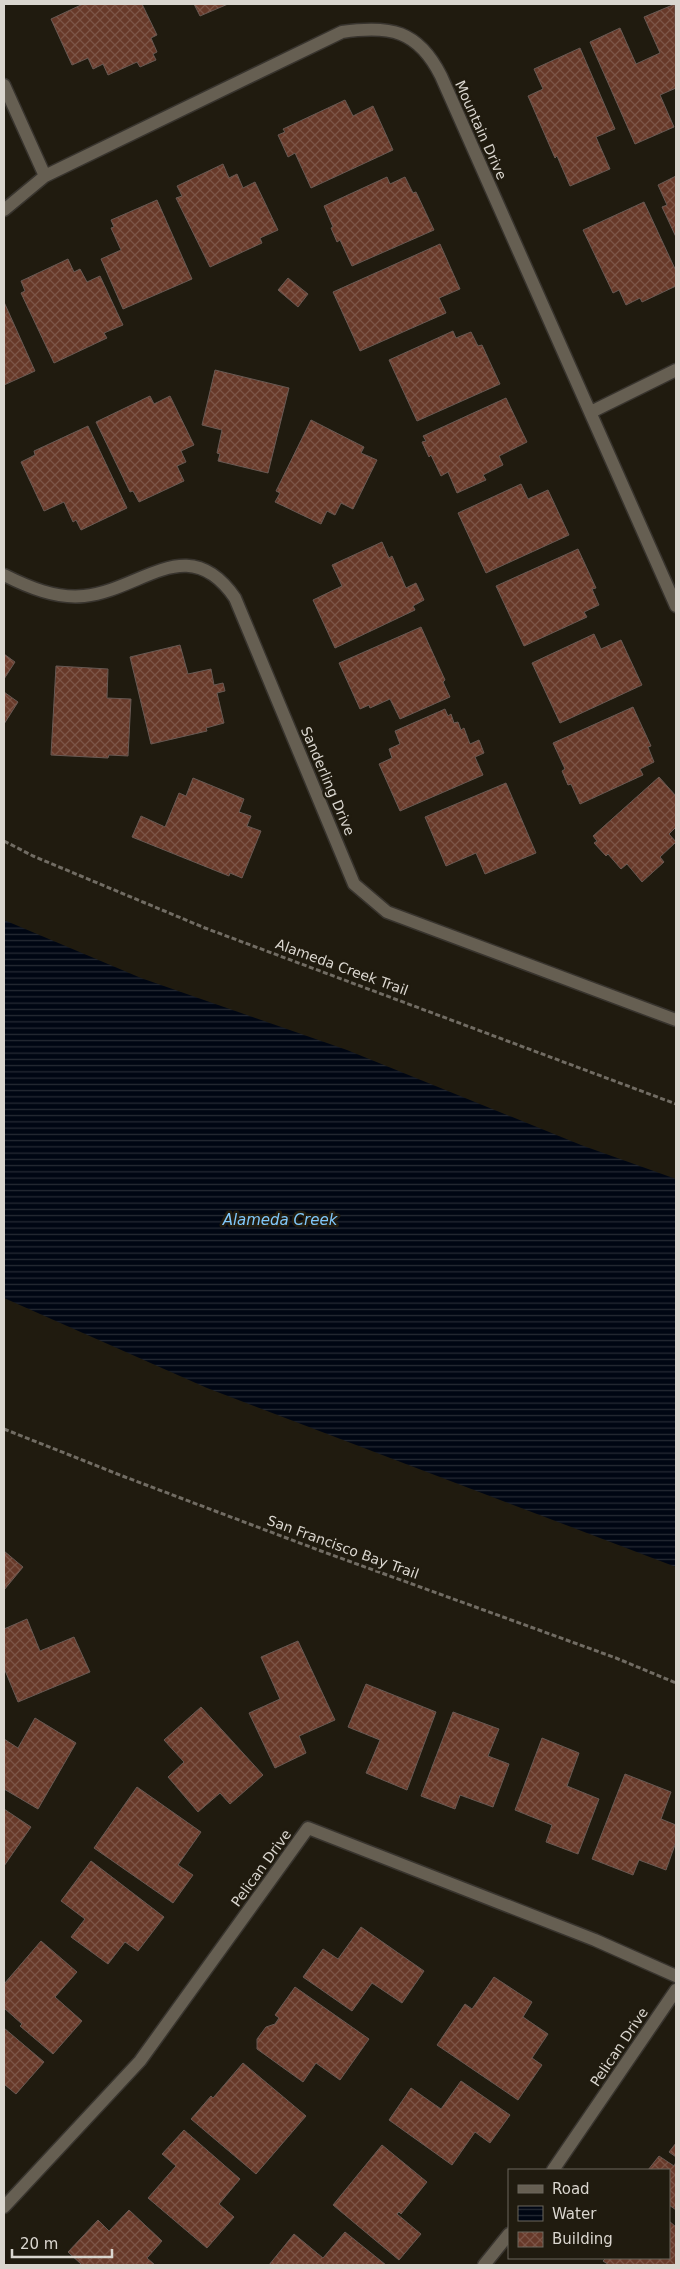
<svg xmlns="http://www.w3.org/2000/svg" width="680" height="2269" viewBox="0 0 680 2269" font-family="'DejaVu Sans',sans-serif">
<defs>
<pattern id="water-rules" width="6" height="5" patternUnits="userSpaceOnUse" patternTransform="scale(1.25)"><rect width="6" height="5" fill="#000613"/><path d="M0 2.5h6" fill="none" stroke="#252a34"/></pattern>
<pattern id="building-cross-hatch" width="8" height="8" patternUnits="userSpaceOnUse" patternTransform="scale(1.25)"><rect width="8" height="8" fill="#673929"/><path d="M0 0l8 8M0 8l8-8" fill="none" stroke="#7c5547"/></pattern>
</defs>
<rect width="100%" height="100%" fill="#201b0f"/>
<path fill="url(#water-rules)" d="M4,920L141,978L347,1050L581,1145L676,1179V1567L207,1388L4,1298Z"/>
<path fill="url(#building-cross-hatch)" stroke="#685953" d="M83,4H142L157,35L151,38L157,52L153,54L156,60L140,67L137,62L108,75L103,64L93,69L88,58L72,65L51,19Z
M194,4H228L200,16Z
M675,4L676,88L660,95L674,127L635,144L590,42L620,28L636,64L660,53L644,17Z
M580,48L615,129L596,137L610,169L570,186L557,156L555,158L528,96L543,89L534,69Z
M345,100L353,116L373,106L393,150L311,188L295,153L288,157L278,135L285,132L283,129Z
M223,164L229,178L237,174L243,188L255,182L278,230L260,238L262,243L210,267L176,198L182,196L177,186Z
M676,176V237L662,207L667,205L658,185Z
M387,177L390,184L405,177L413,193L416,192L434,230L352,266L340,240L337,242L331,228L333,227L324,206Z
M157,200L192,279L123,309L101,259L121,250L111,228L114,227L111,220Z
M644,202L676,271V286L642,302L640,298L626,305L619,290L613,293L583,230Z
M440,244L460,289L439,298L446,313L360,351L333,292Z
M68,259L74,272L80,269L87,282L100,276L123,325L104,333L107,338L54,363L21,293L25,291L21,281Z
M288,278L308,294L298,307L278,290Z
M4,302L35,371L4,385Z
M453,331L456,338L471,332L478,346L482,345L500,384L417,421L389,360Z
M215,370L289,388L268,473L218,461L220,454L217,453L222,430L202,425Z
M150,396L154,404L170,396L194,445L181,451L186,462L177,466L184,481L139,502L133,491L130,492L96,422Z
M506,398L527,442L499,456L503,465L483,475L486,480L457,493L448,472L441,476L431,455L429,457L422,442L426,441L423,436Z
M311,420L364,447L361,453L377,460L353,509L341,503L335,515L327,511L321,524L275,502L280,493L276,491Z
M88,426L127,508L81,530L76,520L73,522L64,502L44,511L21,462L35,455L34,451Z
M521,484L528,499L548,490L569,535L486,573L458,513Z
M382,542L389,558L392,556L406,588L416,583L424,600L413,606L415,610L335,648L313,600L342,586L332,565Z
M578,549L596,588L592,589L599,605L584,612L587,617L524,646L496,586Z
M421,627L445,680L443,682L450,697L400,719L390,699L370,708L369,705L360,709L339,663Z
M594,634L601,649L621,640L642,685L560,723L532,663Z
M180,645L188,674L211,669L214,685L223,683L225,691L217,693L224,723L206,728L207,731L151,744L130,657Z
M4,654L15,662L4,679Z
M56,666L108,669L107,698L131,699L128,756L109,755L108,758L51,755Z
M4,692L18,702L4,724Z
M633,707L651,746L648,747L654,762L640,769L643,775L580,804L571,784L568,785L562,771L565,769L553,743Z
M445,709L448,716L451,714L454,723L458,722L461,730L464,728L470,744L479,740L484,753L475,757L483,775L400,811L379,764L392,758L389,749L400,744L395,731Z
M659,777L676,796V827L669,834L676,842L660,857L664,862L642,882L627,864L621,869L608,854L606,856L594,843L597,841L593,836Z
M193,778L244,799L239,812L251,816L247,826L261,831L242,878L230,873L229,876L132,837L141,816L165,827L179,793L186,796Z
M506,783L536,853L485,874L476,853L446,866L425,817Z
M4,1551L23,1567L4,1590Z
M27,1619L40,1651L74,1637L90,1672L18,1702L4,1668V1629Z
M298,1641L335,1720L299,1736L306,1753L275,1768L249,1713L280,1699L261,1657Z
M366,1684L436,1712L407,1790L366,1773L380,1740L348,1727Z
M201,1707L263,1775L230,1804L220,1793L198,1812L168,1777L184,1762L164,1740Z
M453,1712L499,1729L488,1756L509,1764L493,1807L460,1795L455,1809L421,1796Z
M35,1718L76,1743L38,1809L4,1789V1739L18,1748Z
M542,1738L579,1753L567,1786L599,1799L578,1854L546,1842L552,1825L515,1810Z
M625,1774L671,1792L661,1819L676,1825V1842L666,1870L639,1860L633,1875L592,1859Z
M137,1787L201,1832L178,1865L193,1875L173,1903L94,1848Z
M4,1809L31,1827L4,1866Z
M91,1861L164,1917L138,1951L125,1942L108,1964L71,1937L85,1919L61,1901Z
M361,1927L424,1971L402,2003L372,1983L352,2011L303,1977L323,1949L338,1959Z
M41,1941L77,1972L55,1997L82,2021L53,2054L20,2026L22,2024L4,2008V1984Z
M494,1977L532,2002L523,2017L548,2034L532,2058L542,2065L518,2100L437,2045L465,2004L472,2009Z
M295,1987L369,2039L340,2080L316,2063L303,2082L257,2049V2039L266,2027L275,2024L279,2018L275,2015Z
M4,2028L44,2062L16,2094L5,2085L4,2087Z
M243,2063L306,2116L256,2174L191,2119L211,2096L213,2098Z
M461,2081L510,2115L490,2143L475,2132L452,2165L389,2120L411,2088L441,2109Z
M184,2130L240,2179L219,2204L234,2217L207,2248L148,2198L176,2166L162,2154Z
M676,2143V2157L669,2152Z
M382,2145L427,2182L401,2214L399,2212L397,2214L421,2234L399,2260L333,2205Z
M659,2156L674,2166L676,2162V2210L669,2205V2170H648Z
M129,2210L162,2241L147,2258L155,2265H82L68,2252L98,2220L109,2231Z
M669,2221L676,2227V2265H609L603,2261L606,2258H669Z
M345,2232L386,2265H269L294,2234L323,2258Z"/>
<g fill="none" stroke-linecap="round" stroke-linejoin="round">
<g stroke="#38342e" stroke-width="15">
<path id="street" d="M4,85L45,176L4,210
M45,176L342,32C390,25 418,30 441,76L676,606
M591,412L676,370
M4,575C28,587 56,599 84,596C142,590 188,530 235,598L354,884L387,912L676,1020
M553,2170L676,1990
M4,2207L140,2061L308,1828L595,1940L676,1976
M484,2265L509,2234"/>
</g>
<path stroke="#716c63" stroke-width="3" stroke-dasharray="5 2.5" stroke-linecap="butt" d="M4,841L33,856L205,928L676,1104
M4,1429L125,1477L321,1551L616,1658L676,1683"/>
<use href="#street" stroke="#665f52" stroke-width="12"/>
</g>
<g text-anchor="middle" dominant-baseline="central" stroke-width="5" stroke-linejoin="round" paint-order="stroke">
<g font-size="14" fill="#dad6cf" stroke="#201b0f">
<text transform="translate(481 130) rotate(66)">Mountain Drive</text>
<text transform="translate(328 781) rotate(67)">Sanderling Drive</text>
<text transform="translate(342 967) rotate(20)">Alameda Creek Trail</text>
<text transform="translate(343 1547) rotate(20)">San Francisco Bay Trail</text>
<text transform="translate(261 1868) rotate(-54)">Pelican Drive</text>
<text transform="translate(619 2047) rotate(-56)">Pelican Drive</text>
</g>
<g font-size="15" font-style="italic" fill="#81c7f9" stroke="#201b0f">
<text x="280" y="1220">Alameda Creek</text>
</g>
</g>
<rect width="680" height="2269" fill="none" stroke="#dad6cf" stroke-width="10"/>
<rect x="508" y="2169" width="162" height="90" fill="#201b0f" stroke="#6a665c"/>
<rect x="518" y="2185" width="25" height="8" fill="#665f52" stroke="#6a665c"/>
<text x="552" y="2194" font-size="15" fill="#dad6cf">Road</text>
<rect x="518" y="2206" width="25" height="15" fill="url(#water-rules)" stroke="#6a665c"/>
<text x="552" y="2219" font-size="15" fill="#dad6cf">Water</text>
<rect x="518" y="2232" width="25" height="15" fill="url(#building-cross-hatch)" stroke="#6a665c"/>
<text x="552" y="2244" font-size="15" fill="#dad6cf">Building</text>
<path d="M12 2249v8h100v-8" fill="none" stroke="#dad6cf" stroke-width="2.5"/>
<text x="20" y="2249" font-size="15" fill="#dad6cf" stroke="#201b0f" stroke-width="4" paint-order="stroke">20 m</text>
</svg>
